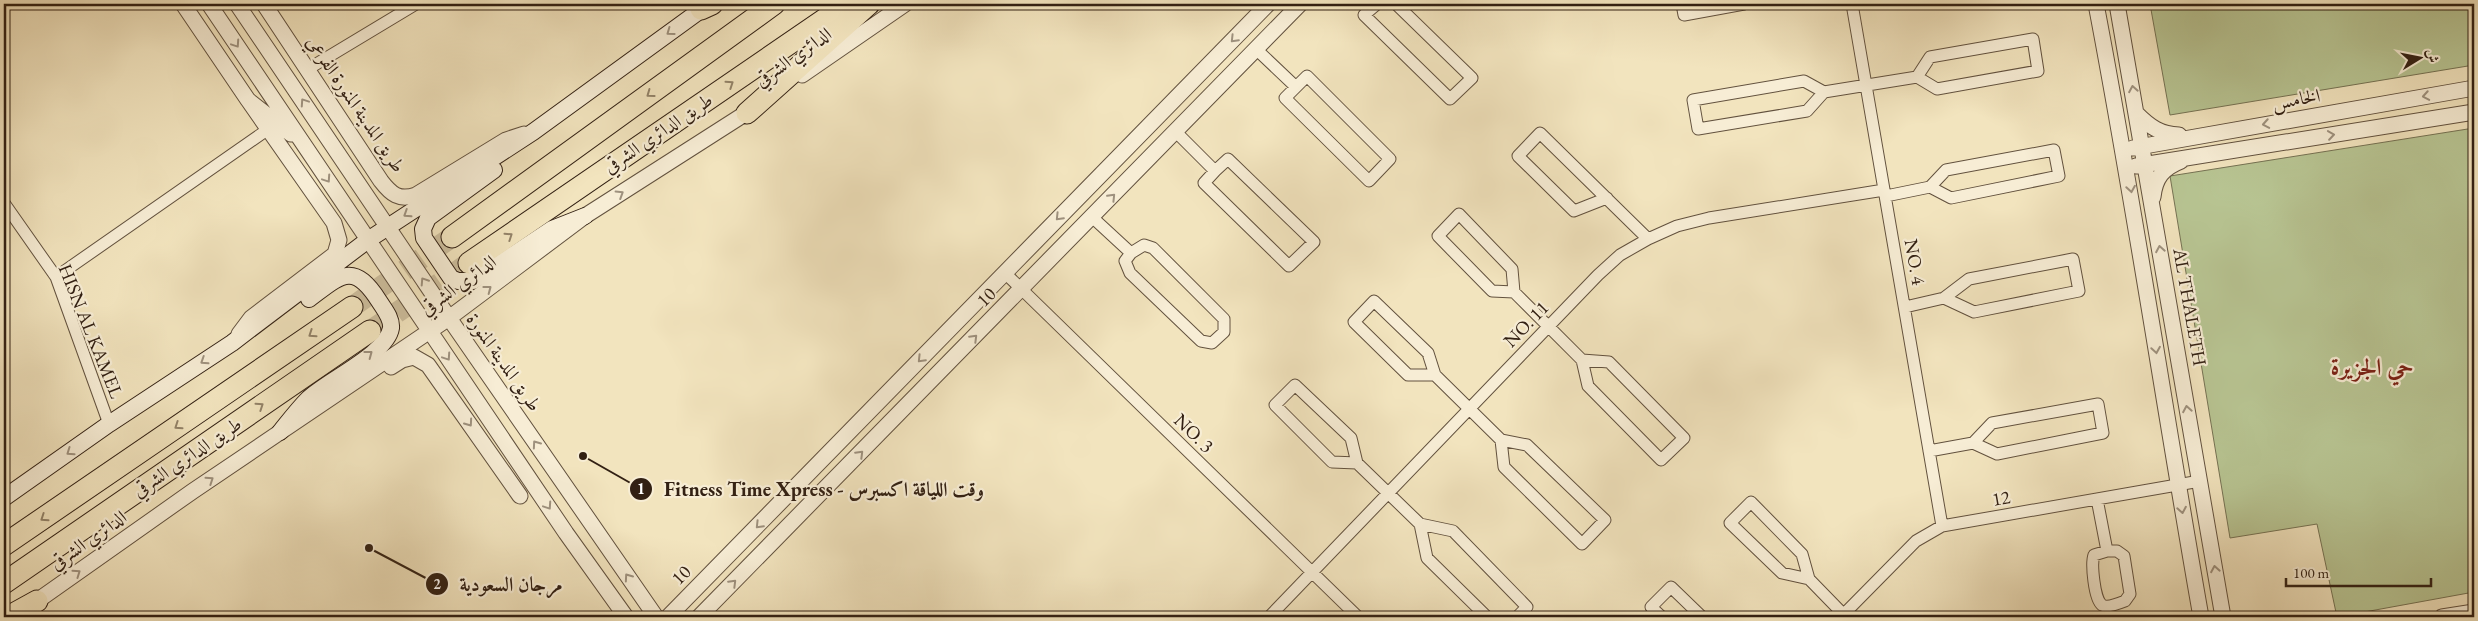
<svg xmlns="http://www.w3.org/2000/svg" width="2478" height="621" viewBox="0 0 2478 621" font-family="'EB Garamond',Amiri,serif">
<rect width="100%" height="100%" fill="#f2e4be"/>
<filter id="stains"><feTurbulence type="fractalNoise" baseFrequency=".004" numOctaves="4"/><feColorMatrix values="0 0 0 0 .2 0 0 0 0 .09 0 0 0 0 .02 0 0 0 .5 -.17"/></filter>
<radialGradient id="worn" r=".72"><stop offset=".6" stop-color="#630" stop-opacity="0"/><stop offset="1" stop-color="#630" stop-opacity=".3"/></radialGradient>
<path fill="#b8c593" stroke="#757253" d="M2150,4H2474V65L2170,115Z
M2474,128V592L2337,617L2317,524L2230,538L2170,176Z"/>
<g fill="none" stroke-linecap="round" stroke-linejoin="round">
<path stroke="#ccbd9c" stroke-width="21" stroke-dasharray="21 11" stroke-linecap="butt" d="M352,307L452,237
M370,331L469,263"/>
<g stroke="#62513e" stroke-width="13">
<path id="minor" d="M1377,4L1364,15L1450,99L1472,78L1396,4
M1682,4L1684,15L1744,4
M1852,4L1942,526
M1256,49L1296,87L1285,98L1369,181L1390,159L1307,76L1296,87
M308,69L416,4
M1824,92L1804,81L1693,100L1698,129L1807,111L1824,92L1917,77L1930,57L2033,39L2038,71L1937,89L1917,77
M1176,132L1215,171L1204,183L1289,266L1314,242L1228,159L1215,171
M1886,196L1930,187L1946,170L2054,150L2059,176L1951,198L1930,187
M1607,198L1574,211L1518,156L1540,133L1648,239
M4,203L56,277L109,424
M1092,217L1131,253L1125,261L1130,273L1201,341L1212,343L1224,332V319L1153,248L1144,245L1131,253
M1005,273L1358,617
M56,277L267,130
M1514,292L1492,291L1438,236L1459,214L1512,269L1514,292L1582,360L1609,362L1684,438L1661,460L1588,386L1582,360
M1905,307L1944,298L1969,279L2073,259L2079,291L1974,312L1944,298
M1435,375H1408L1354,322L1374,301L1428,353L1435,375L1501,440L1527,445L1605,520L1582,544L1504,467L1501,440
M1929,451L1973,443L1997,454L2103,433L2098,404L1992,423L1973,443
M1357,463L1332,462L1275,405L1295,385L1351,438L1357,463L1420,524L1453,531L1527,607L1517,617
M2097,499L2107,551
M1420,524L1427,558L1487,617
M2107,551H2117L2124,556L2130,594L2125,601C2120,603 2107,608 2102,605C2094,599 2091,563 2094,555Z
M1809,579L1782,573L1730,523L1751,502L1802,554L1809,579L1846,617
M1269,617L1598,275L1620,255L1648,239L1677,226L1709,218L1884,190
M1662,617L1651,607L1671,587L1702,617
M1841,617L1916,541L1942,526L2200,481"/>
</g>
<g stroke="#62513e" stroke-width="17">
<path id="tertiary" d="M183,4L248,100L291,134
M209,4L566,533L626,617
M237,4L449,318L656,617
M264,4L381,181C391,194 399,201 416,195L506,140L524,134
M2096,4C2135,208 2165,413 2201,617
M2117,4L2223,617
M802,75L905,4
M2137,114C2150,127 2160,134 2179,135
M2133,148L2474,88
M2136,166L2474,112
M2153,197C2155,178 2163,168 2181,161
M239,334L251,318L335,254L339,240L334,223L248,100
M391,367L402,360L414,357L428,365L520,496
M37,601L193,491L449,318L585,216L754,108
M668,617L1268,4
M699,617L1300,4
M2442,617L2474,612"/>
</g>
<g stroke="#322013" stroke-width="18">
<path id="secondary" d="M494,170L428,218L423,229L424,238L451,278L458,281H473L552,229L585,216
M280,432C289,421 298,409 308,399C326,381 387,354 391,328C392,318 384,309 379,301C353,260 340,276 309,299
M4,498L109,424L232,343L368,240L533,132L709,4"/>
</g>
<g stroke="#322013" stroke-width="23">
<path id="motorway" d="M701,9L712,4
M747,113L869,4
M452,237L774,4
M469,263L847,4
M4,545L352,307
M4,583L370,331
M8,617L37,601"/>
</g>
<use href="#minor" stroke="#f7edd5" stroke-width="11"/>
<use href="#tertiary" stroke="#f7edd5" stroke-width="15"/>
<use href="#secondary" stroke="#f7edd5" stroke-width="16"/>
<use href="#motorway" stroke="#f2e4be" stroke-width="21"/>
</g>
<defs><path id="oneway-chevron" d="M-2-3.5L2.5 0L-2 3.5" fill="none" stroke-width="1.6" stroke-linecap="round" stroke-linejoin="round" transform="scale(1.25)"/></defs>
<g stroke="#9e917e">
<use href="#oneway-chevron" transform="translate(670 32) rotate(144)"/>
<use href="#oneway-chevron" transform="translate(1234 39) rotate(134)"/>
<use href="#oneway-chevron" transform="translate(236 44) rotate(56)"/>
<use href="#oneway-chevron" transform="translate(2133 89) rotate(-100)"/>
<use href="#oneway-chevron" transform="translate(2426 96) rotate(170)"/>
<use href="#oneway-chevron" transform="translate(304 102) rotate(-124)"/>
<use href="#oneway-chevron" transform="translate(2266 124) rotate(170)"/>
<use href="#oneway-chevron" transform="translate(2331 135) rotate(-8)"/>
<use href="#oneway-chevron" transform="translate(327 179) rotate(56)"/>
<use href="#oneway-chevron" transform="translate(2131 189) rotate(81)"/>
<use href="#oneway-chevron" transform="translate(620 194) rotate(-32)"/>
<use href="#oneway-chevron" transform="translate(1112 197) rotate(-46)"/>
<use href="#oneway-chevron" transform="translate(407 214) rotate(147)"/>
<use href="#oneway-chevron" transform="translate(1059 217) rotate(134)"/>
<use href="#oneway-chevron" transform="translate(2160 249) rotate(-100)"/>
<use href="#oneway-chevron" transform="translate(424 281) rotate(-123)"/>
<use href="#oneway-chevron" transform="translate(488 289) rotate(-37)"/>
<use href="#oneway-chevron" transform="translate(974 338) rotate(-45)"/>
<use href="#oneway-chevron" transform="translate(2156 350) rotate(81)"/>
<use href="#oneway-chevron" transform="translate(369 354) rotate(-37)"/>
<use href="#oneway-chevron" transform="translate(447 357) rotate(56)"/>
<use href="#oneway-chevron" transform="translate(921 359) rotate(134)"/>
<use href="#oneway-chevron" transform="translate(204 361) rotate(147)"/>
<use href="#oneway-chevron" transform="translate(2187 409) rotate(-100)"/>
<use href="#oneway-chevron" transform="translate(469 423) rotate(55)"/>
<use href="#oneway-chevron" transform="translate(536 444) rotate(-125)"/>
<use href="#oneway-chevron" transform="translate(70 452) rotate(145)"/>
<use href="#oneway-chevron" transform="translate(860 454) rotate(-45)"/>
<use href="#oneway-chevron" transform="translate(210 480) rotate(-34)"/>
<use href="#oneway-chevron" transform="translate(548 506) rotate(56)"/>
<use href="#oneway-chevron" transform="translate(2182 510) rotate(80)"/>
<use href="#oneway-chevron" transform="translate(759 525) rotate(134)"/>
<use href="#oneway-chevron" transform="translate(2215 569) rotate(-100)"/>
<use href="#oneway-chevron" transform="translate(77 573) rotate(-35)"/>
<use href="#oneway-chevron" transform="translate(628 577) rotate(-125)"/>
<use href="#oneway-chevron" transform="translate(733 583) rotate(-45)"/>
</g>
<g stroke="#928268">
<use href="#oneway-chevron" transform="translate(730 84) rotate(-34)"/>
<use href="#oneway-chevron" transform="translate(650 94) rotate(144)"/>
<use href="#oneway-chevron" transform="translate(509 236) rotate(-34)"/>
<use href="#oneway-chevron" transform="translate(312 334) rotate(146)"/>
<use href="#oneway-chevron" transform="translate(260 406) rotate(-34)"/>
<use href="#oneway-chevron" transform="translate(178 426) rotate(146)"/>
<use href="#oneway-chevron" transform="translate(44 518) rotate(146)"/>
</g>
<g text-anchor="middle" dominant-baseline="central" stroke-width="4.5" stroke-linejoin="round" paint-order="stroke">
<g font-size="19" fill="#322013" stroke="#f7edd5">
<text transform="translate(793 57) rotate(-35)">الدائري الشرقي</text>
<text transform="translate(2296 99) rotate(-10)">الخامس</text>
<text transform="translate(356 104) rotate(56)">طريق المدينة المنورة الفرعي</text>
<text transform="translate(658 133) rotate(-34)">طريق الدائري الشرقي</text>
<text transform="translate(1915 262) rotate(80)">NO. 4</text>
<text transform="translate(458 285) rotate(-36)">الدائري الشرقي</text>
<text transform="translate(986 297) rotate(-45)">10</text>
<text transform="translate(2190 307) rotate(80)">AL THALETH</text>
<text transform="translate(1526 324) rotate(-46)">NO. 11</text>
<text transform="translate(91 331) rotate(68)">HISN AL KAMEL</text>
<text transform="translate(504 362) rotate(55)">طريق المدينة المنورة</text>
<text transform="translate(1194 433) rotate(44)">NO. 3</text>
<text transform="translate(187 457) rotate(-34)">طريق الدائري الشرقي</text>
<text transform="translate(2001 498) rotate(-10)">12</text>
<text transform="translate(88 540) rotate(-35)">الدائري الشرقي</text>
<text transform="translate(681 575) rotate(-46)">10</text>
</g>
<g font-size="24" font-weight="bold" fill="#7a1f14" stroke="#f7edd5">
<text x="2372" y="366">حي الجزيرة</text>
</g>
</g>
<path fill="none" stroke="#322013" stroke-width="2" d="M583 456L641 489M369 548L437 584"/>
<g fill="#322013" stroke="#f7edd5" stroke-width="2">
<circle cx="583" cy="456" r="5"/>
<circle cx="369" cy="548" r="5"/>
<circle cx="641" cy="489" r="12"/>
<circle cx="437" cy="584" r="12"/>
</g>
<g font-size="15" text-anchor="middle" font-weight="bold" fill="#fff">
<text x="641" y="494">1</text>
<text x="437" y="589">2</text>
</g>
<g font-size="20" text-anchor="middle" font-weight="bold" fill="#322013" stroke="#f7edd5" stroke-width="4.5" stroke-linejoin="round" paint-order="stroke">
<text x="824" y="496">Fitness Time Xpress - وقت اللياقة اكسبرس</text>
<text x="511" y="591">مرجان السعودية</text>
</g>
<rect width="2478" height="621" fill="none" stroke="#f2e4be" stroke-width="20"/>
<rect x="5" y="5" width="2468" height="611" fill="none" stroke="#322013" stroke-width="2.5"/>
<rect x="10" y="10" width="2458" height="601" fill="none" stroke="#322013"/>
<g transform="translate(2420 58) rotate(80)" stroke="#f7edd5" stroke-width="4" paint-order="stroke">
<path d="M0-4L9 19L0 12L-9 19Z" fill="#322013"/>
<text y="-8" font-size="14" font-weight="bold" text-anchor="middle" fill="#322013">ش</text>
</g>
<path d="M2286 578v8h145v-8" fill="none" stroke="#322013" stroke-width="2.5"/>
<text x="2293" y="578" font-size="15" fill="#322013" stroke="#f7edd5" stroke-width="4" paint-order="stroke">100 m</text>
<rect width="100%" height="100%" filter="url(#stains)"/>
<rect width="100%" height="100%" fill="url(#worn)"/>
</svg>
